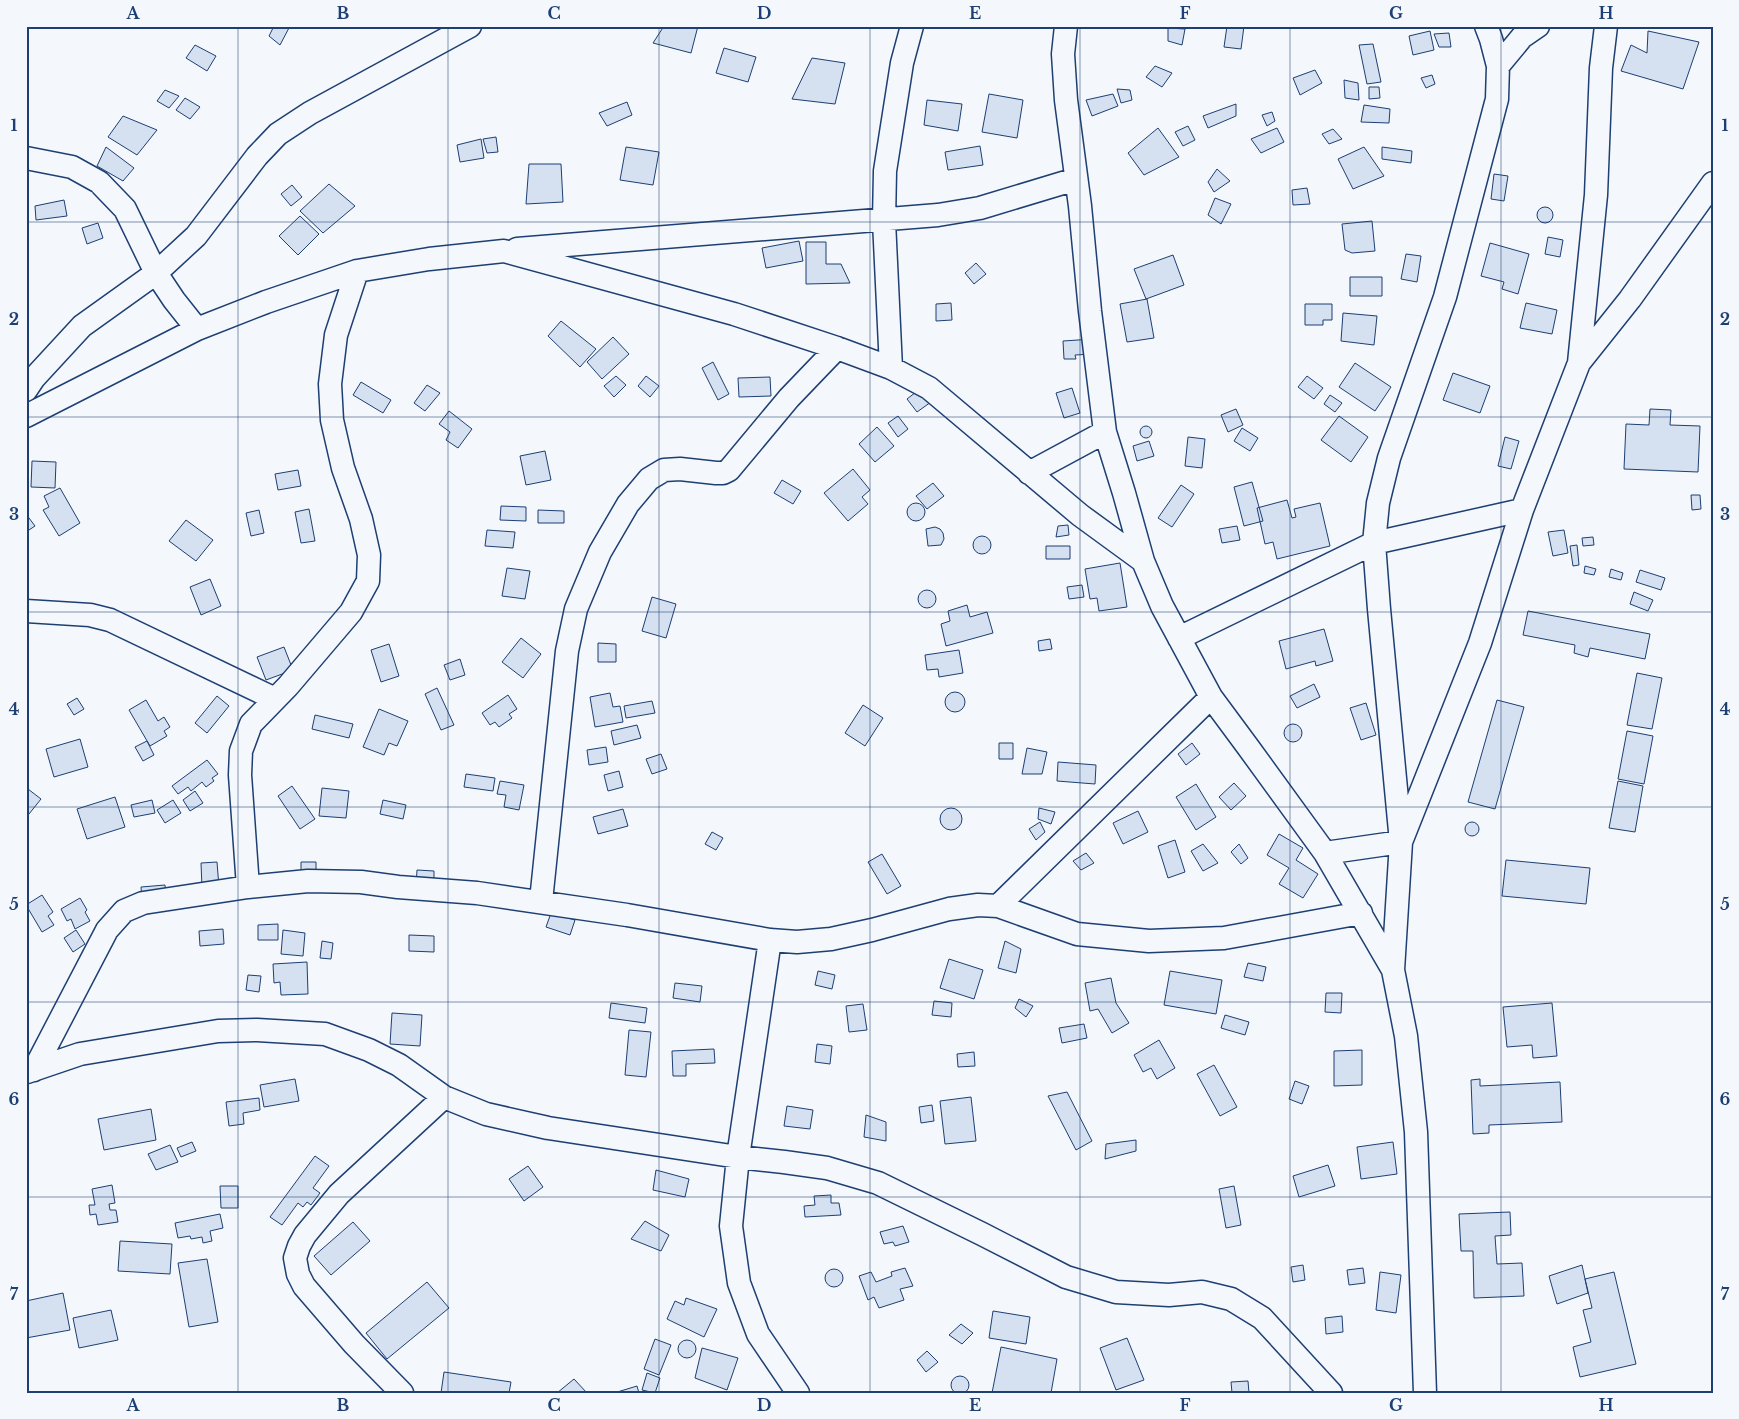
<svg xmlns="http://www.w3.org/2000/svg" width="1739" height="1419" viewBox="0 0 1739 1419" font-family="'Libre Baskerville',serif">
<rect width="100%" height="100%" fill="#f4f7fb"/>
<path fill="#d5e0f0" stroke="#1d3f73" d="M274,26H290L280,45L269,36Z
M664,26H698L691,53L653,43Z
M1227,26H1244L1241,49L1224,47Z
M1168,28L1185,29L1182,45L1168,41Z
M1430,31L1434,50L1413,55L1409,36Z
M1648,31L1699,42L1683,89L1621,71L1631,45L1647,53Z
M1449,33L1451,47H1439L1434,34Z
M1373,44L1381,82L1367,84L1359,45Z
M195,45L216,56L207,71L186,58Z
M724,48L756,57L748,82L716,73Z
M812,58L845,63L835,104L792,99Z
M1155,66L1172,73L1162,87L1146,77Z
M1315,70L1322,83L1300,95L1293,78Z
M1432,75L1435,84L1426,88L1421,78Z
M1344,80L1358,83L1359,100L1345,98Z
M1369,87H1379L1380,98L1369,99Z
M1117,89L1130,90L1132,100L1121,103Z
M165,90L179,96L169,108L157,101Z
M989,94L1023,100L1017,138L982,132Z
M1113,94L1118,106L1092,116L1086,100Z
M185,98L200,107L190,119L176,110Z
M927,100L962,104L958,131L924,125Z
M627,102L632,115L607,126L599,113Z
M1236,104V116L1208,128L1203,116Z
M1364,105L1390,109L1389,123L1361,122Z
M1272,112L1275,121L1267,126L1262,115Z
M123,116L157,130L137,155L108,137Z
M1188,126L1195,140L1183,146L1175,132Z
M1158,128L1179,157L1144,175L1128,153Z
M1277,128L1284,142L1261,153L1251,139Z
M1333,129L1342,139L1329,144L1322,134Z
M496,137L498,152L487,153L483,139Z
M481,139L484,158L460,162L457,145Z
M980,146L983,165L948,170L945,152Z
M106,147L134,168L123,181L97,166Z
M626,147L659,152L653,185L620,180Z
M1364,147L1384,176L1353,189L1338,159Z
M1382,147L1412,151L1411,163L1382,159Z
M529,164H561L563,202L526,204Z
M1217,169L1230,181L1214,192L1208,182Z
M1494,174L1508,176L1504,201L1491,199Z
M329,184L355,206L323,233L300,211Z
M292,185L302,197L291,206L281,194Z
M1307,188L1310,204L1293,205L1292,190Z
M1215,198L1231,204L1221,224L1208,215Z
M64,200L67,216L36,220L35,206Z
M1537 215a8 8 0 1 1 16 0a8 8 0 1 1-16 0Z
M300,216L319,234L298,255L279,236Z
M1372,221L1375,251L1352,253L1345,250L1342,224Z
M98,223L103,238L87,244L82,228Z
M1548,237L1563,240L1560,257L1545,254Z
M799,241L803,261L766,268L762,248Z
M806,242H826V264H841L850,283L806,284Z
M1490,243L1529,254L1518,294L1502,289L1504,282L1481,276Z
M1406,254L1421,256L1417,282L1401,279Z
M1173,255L1184,285L1146,299L1134,269Z
M976,263L986,274L974,284L965,273Z
M1350,277H1382V296H1350Z
M1147,299L1154,338L1127,342L1120,304Z
M951,303L952,320L936,321V304Z
M1526,303L1557,310L1552,334L1520,328Z
M1305,304H1332V320H1323V325H1305Z
M1343,313L1377,316L1374,345L1341,341Z
M561,321L596,349L580,367L548,336Z
M613,337L629,354L602,379L587,362Z
M1093,339V354L1075,355L1076,359H1064L1063,341Z
M713,362L729,394L718,400L702,368Z
M1355,363L1391,387L1375,411L1339,387Z
M1453,373L1490,386L1480,413L1443,400Z
M616,376L626,385L614,397L604,386Z
M646,376L659,386L650,397L638,386Z
M1307,376L1323,388L1314,399L1298,387Z
M770,377L771,396L739,397L738,378Z
M361,382L391,400L383,413L353,395Z
M427,385L440,393L425,411L414,403Z
M1072,388L1080,413L1064,418L1056,393Z
M920,389L931,402L917,412L907,399Z
M1330,395L1342,403L1335,412L1324,404Z
M1236,409L1243,425L1228,432L1221,415Z
M1650,409L1671,410L1670,425L1700,426L1698,472L1624,469L1626,424L1649,425Z
M449,411L472,429L458,448L446,440L450,432L439,424Z
M898,416L908,429L898,437L888,423Z
M1339,416L1368,437L1351,462L1321,440Z
M1140 432a6 6 0 1 1 12 0a6 6 0 1 1-12 0Z
M877,427L894,446L875,462L859,444Z
M1242,428L1258,438L1250,451L1234,441Z
M1188,437L1205,439L1202,468L1185,466Z
M1505,437L1519,441L1511,469L1498,466Z
M1149,441L1154,456L1137,461L1133,446Z
M545,451L551,480L526,485L520,456Z
M32,461L56,462L55,488L31,487Z
M853,469L870,490L862,497L868,504L848,521L824,493Z
M298,470L301,486L278,490L275,474Z
M782,480L801,491L793,504L774,493Z
M1252,482L1263,521L1244,526L1234,487Z
M933,483L944,496L927,509L916,496Z
M1181,485L1194,494L1172,527L1158,518Z
M60,488L80,523L59,536L43,510L49,507L44,496Z
M1691,495H1700L1701,509L1692,510Z
M1287,500L1292,518L1296,517L1294,509L1320,503L1330,546L1277,559L1273,542L1265,544L1257,508Z
M907 512a9 9 0 1 1 18 0a9 9 0 1 1-18 0Z
M501,506L526,507V521L500,520Z
M309,509L315,541L301,543L295,512Z
M259,510L264,533L251,536L246,513Z
M538,510L564,511V523H538Z
M26,514L35,526L26,532Z
M186,520L213,540L196,561L169,541Z
M1068,525L1069,535L1056,537L1058,526Z
M1237,526L1240,540L1222,543L1219,529Z
M935,527L940,529L943,533L944,539L941,545L928,546L926,529Z
M487,530L515,532L513,548L485,546Z
M1564,530L1568,553L1553,556L1548,532Z
M973 545a9 9 0 1 1 18 0a9 9 0 1 1-18 0Z
M1593,537L1594,545L1583,546L1582,538Z
M1577,545L1579,565L1573,566L1570,546Z
M1046,546H1070V559H1046Z
M1120,563L1127,607L1099,611L1097,598L1090,599L1085,569Z
M1585,566L1596,569L1594,575L1584,573Z
M507,568L530,571L525,599L502,596Z
M1611,569L1623,573L1621,580L1609,577Z
M1640,570L1665,578L1661,590L1636,582Z
M210,579L221,606L201,615L190,587Z
M1082,585L1084,597L1069,599L1067,587Z
M918 599a9 9 0 1 1 18 0a9 9 0 1 1-18 0Z
M1634,592L1653,600L1648,611L1630,604Z
M652,597L676,604L666,638L642,631Z
M967,605L970,617L987,612L993,633L946,646L941,624L950,621L948,611Z
M1528,611L1650,634L1645,659L1590,648L1588,657L1574,653L1575,645L1523,635Z
M1324,629L1333,661L1316,666L1315,661L1286,669L1279,641Z
M521,638L541,654L523,678L502,662Z
M1050,639L1052,649L1039,651L1038,641Z
M598,643L616,644V662H598Z
M389,644L399,676L381,682L371,650Z
M284,647L293,670L266,680L257,657Z
M959,650L963,673L939,677L938,669L927,670L925,655Z
M460,659L465,675L450,680L444,665Z
M1637,673L1662,678L1652,729L1627,725Z
M1314,684L1320,697L1297,708L1290,696Z
M437,688L454,725L441,730L425,694Z
M945 702a10 10 0 1 1 20 0a10 10 0 1 1-20 0Z
M610,693L613,707L620,706L623,722L595,727L590,697Z
M508,695L517,709L509,714L512,718L499,727L495,722L490,725L482,713Z
M217,696L229,706L207,733L195,723Z
M77,698L84,709L74,715L67,704Z
M146,700L158,721L164,717L170,727L164,731L167,736L150,746L129,710Z
M1497,700L1524,707L1495,809L1468,802Z
M652,701L655,713L626,718L624,706Z
M1366,703L1376,735L1361,740L1350,708Z
M863,705L883,718L865,746L845,733Z
M379,709L408,721L397,746L389,743L384,755L363,747Z
M315,715L353,724L349,738L312,729Z
M1284 733a9 9 0 1 1 18 0a9 9 0 1 1-18 0Z
M637,725L641,738L614,745L611,731Z
M1627,731L1653,736L1644,784L1618,779Z
M80,739L88,767L54,777L46,749Z
M147,741L154,755L143,761L135,747Z
M999,743H1013V759H999Z
M1192,743L1200,754L1186,765L1178,754Z
M606,747L608,762L589,765L587,750Z
M1027,748L1047,752L1042,774H1022Z
M661,754L667,769L652,774L646,759Z
M207,760L218,774L212,778L214,781L206,787L202,782L191,791L188,787L178,794L172,786Z
M1058,762L1096,765L1095,784L1057,781Z
M619,771L623,787L608,791L604,775Z
M466,774L495,778L493,791L464,787Z
M500,781L524,785L519,810L504,807L506,795L497,794Z
M1618,781L1643,786L1635,832L1609,828Z
M1234,783L1246,796L1231,810L1219,797Z
M1196,784L1216,817L1196,830L1176,797Z
M292,786L315,819L300,829L278,796Z
M322,788L349,791L346,818L319,816Z
M28,789L41,799L29,814L26,811V791Z
M195,791L203,803L190,811L183,800Z
M115,797L125,827L87,839L77,809Z
M152,800L155,813L134,817L131,805Z
M173,800L181,813L165,823L157,810Z
M383,800L406,805L403,819L380,814Z
M1039,808L1055,812L1051,824L1038,819Z
M940 819a11 11 0 1 1 22 0a11 11 0 1 1-22 0Z
M623,809L628,826L598,834L593,817Z
M1138,811L1148,832L1123,844L1113,823Z
M1465 829a7 7 0 1 1 14 0a7 7 0 1 1-14 0Z
M1040,822L1045,832L1036,840L1029,829Z
M712,832L723,838L716,850L705,844Z
M1279,834L1303,848L1296,860L1318,874L1303,898L1279,884L1289,868L1267,855Z
M1175,840L1185,872L1168,878L1158,846Z
M1203,844L1218,863L1203,871L1191,851Z
M1239,844L1248,858L1241,864L1231,852Z
M1086,853L1094,863L1081,870L1073,861Z
M882,854L901,886L887,894L868,862Z
M1506,860L1590,868L1586,904L1502,896Z
M217,862L219,887L202,888L201,863Z
M301,862H316V874H301Z
M417,870L434,871V887L416,886Z
M165,885L166,898L142,900L141,887Z
M42,895L53,912L48,916L54,925L42,932L26,905Z
M80,898L87,910L85,912L90,921L75,929L71,919L67,921L61,909Z
M551,913L575,920L570,935L546,927Z
M278,924V940H258V925Z
M223,929L224,944L200,946L199,931Z
M76,930L85,944L73,952L64,938Z
M283,930L305,933L303,956L281,954Z
M409,935L434,936V952L409,951Z
M322,941L333,943L331,959L320,958Z
M1005,941L1021,949L1016,973L998,968Z
M949,959L983,970L974,999L940,988Z
M307,962L308,994L281,995L280,982L274,983L273,964Z
M1248,963L1266,967L1263,981L1244,977Z
M818,971L835,975L832,989L815,985Z
M1170,971L1222,980L1216,1014L1164,1005Z
M248,975L261,976L259,992L246,990Z
M1111,978L1116,1003L1129,1023L1112,1033L1098,1009L1090,1011L1085,983Z
M675,983L702,986L700,1002L673,998Z
M1326,993H1342L1341,1013L1325,1012Z
M1019,999L1033,1006L1026,1017L1015,1008Z
M934,1001L952,1003L951,1017L932,1015Z
M611,1003L647,1008L645,1023L609,1018Z
M1552,1003L1557,1056L1533,1058L1532,1045L1507,1047L1503,1007Z
M863,1004L867,1030L849,1032L846,1006Z
M392,1013L422,1015L420,1046L390,1044Z
M1225,1015L1249,1022L1245,1035L1221,1028Z
M1084,1024L1087,1038L1062,1043L1059,1028Z
M629,1030L651,1032L646,1077L625,1075Z
M1159,1040L1175,1068L1157,1079L1151,1068L1143,1072L1134,1055Z
M817,1044L832,1046L830,1064L815,1062Z
M714,1049L715,1063L686,1064V1076H673L672,1051Z
M1362,1050V1085L1334,1086V1051Z
M974,1052L975,1066L958,1067L957,1054Z
M1214,1065L1237,1107L1220,1116L1197,1074Z
M295,1079L299,1101L264,1107L260,1085Z
M1480,1079V1086L1560,1082L1562,1122L1489,1125V1133L1473,1134L1471,1080Z
M1295,1081L1309,1086L1302,1104L1289,1099Z
M1067,1092L1092,1141L1076,1150L1048,1096Z
M971,1097L976,1141L945,1144L940,1101Z
M259,1098L260,1110L243,1113L244,1124L229,1126L226,1102Z
M932,1105L934,1121L921,1123L919,1107Z
M787,1106L813,1110L810,1129L784,1126Z
M151,1109L156,1140L104,1150L98,1119Z
M866,1115L886,1122V1141L864,1137Z
M1136,1140V1151L1105,1159L1106,1144Z
M192,1142L196,1151L181,1157L177,1148Z
M1393,1142L1397,1174L1361,1179L1357,1147Z
M170,1145L178,1162L156,1170L148,1154Z
M315,1156L329,1166L313,1188L320,1193L311,1205L307,1202L303,1207L298,1203L282,1225L270,1217Z
M1328,1165L1335,1186L1299,1197L1293,1176Z
M528,1166L543,1187L524,1201L509,1179Z
M656,1170L689,1179L685,1197L653,1190Z
M112,1185L115,1203L109,1204L110,1210H116L118,1222L98,1225L96,1214L90,1215L89,1205H95L92,1189Z
M220,1186H238V1208H221Z
M1234,1186L1241,1225L1226,1228L1219,1189Z
M831,1195V1203H839L841,1215L805,1217L804,1206L815,1205L814,1196Z
M1510,1212L1511,1235L1495,1236L1497,1264L1522,1263L1524,1296L1474,1298L1473,1251H1461L1459,1214Z
M220,1214L223,1228L210,1231L212,1241L203,1243L202,1237L191,1239L190,1236L178,1238L175,1223Z
M645,1221L669,1235L661,1251L631,1239Z
M353,1222L370,1241L331,1275L314,1256Z
M903,1226L909,1242L895,1246L893,1242L884,1244L880,1232Z
M120,1241L172,1244L170,1274L118,1271Z
M207,1259L218,1322L189,1327L178,1263Z
M1303,1265L1305,1280L1293,1282L1291,1267Z
M1582,1265L1588,1293L1557,1304L1549,1276Z
M905,1268L913,1286L900,1289L904,1300L879,1308L874,1297L868,1300L859,1276L871,1272L876,1282L892,1276L891,1272Z
M1363,1268L1365,1283L1349,1285L1347,1270Z
M825 1278a9 9 0 1 1 18 0a9 9 0 1 1-18 0Z
M1380,1272L1401,1275L1396,1313L1376,1310Z
M1614,1272L1636,1364L1580,1377L1573,1347L1591,1342L1583,1310L1592,1308L1585,1279Z
M427,1282L449,1308L387,1359L366,1333Z
M63,1293L70,1330L26,1338V1301Z
M686,1298L717,1309L704,1337L667,1319L675,1301L684,1305Z
M111,1310L118,1340L79,1348L73,1318Z
M993,1311L1030,1317L1026,1344L989,1338Z
M1342,1316L1343,1332L1326,1334L1325,1318Z
M961,1324L973,1333L962,1344L949,1335Z
M1127,1338L1144,1380L1116,1390L1100,1348Z
M655,1339L671,1345L659,1375L644,1369Z
M678 1349a9 9 0 1 1 18 0a9 9 0 1 1-18 0Z
M1001,1347L1057,1359L1051,1393H992Z
M702,1348L738,1358L727,1390L695,1378Z
M927,1351L938,1362L926,1372L917,1360Z
M444,1372L511,1382L509,1393H441Z
M647,1373L660,1378L655,1393L642,1390Z
M951 1385a9 9 0 1 1 18 0a9 9 0 1 1-18 0Z
M574,1379L587,1393H557Z
M1248,1381L1249,1393H1232L1231,1382Z
M637,1386L639,1393H614Z"/>
<g fill="none" stroke-linecap="round" stroke-linejoin="round">
<g stroke="#1d3f73" stroke-width="25">
<path id="minor" d="M1066,26L1063,54L1066,100L1080,206L1090,311L1105,432L1124,493L1143,561
M1498,66L1522,37L1538,26
M26,158L72,167L99,182L125,209L156,273L174,300L197,329
M517,249L938,215L980,208L1076,179
M1579,363L1630,299L1713,183
M891,368L884,221L885,171L902,63L912,26
M26,390L34,378L82,326L156,273L196,236L257,156L278,134L310,113L470,26
M26,416L197,329L266,302L357,271L429,259L504,251L734,314L837,348L891,368L929,388L1080,515L1143,561L1162,606L1211,697L1248,747L1325,853L1393,970L1406,1036L1416,1132L1425,1393
M1029,473L1105,432
M26,611L90,615L110,620L275,699
M1179,638L1374,543L1522,510
M1325,853L1401,842L1480,643L1522,510L1579,363L1596,195L1601,68L1606,26
M248,887L240,775L241,751L251,724L288,686L351,612L368,581L369,555L361,519L343,468L332,420L330,384L336,335L357,271
M541,901L567,651L576,609L600,552L628,504L649,479L664,470L680,469L716,473H723L729,470L789,398L837,348
M998,906L1211,697
M770,940L738,1157L731,1226L739,1283L758,1334L798,1393
M1393,970L1401,842L1379,609L1374,543L1378,503L1389,458L1445,297L1497,99L1498,66L1491,39L1486,26
M34,1070L107,930L124,911L143,903L248,887L308,881L361,882L398,887L477,893L627,915L770,940L797,942L831,939L872,930L949,909L978,905L998,906L1077,934L1149,941L1224,938L1361,913
M27,1072L80,1054L218,1031L257,1030L325,1034L369,1050L399,1065L444,1097L486,1114L548,1128L738,1157L784,1162L827,1168L878,1183L982,1234L1066,1277L1116,1292L1169,1295L1202,1292L1231,1299L1262,1318L1331,1393
M402,1393L354,1344L304,1286L298,1274L295,1258L299,1246L305,1235L339,1194L444,1097"/>
</g>
<use href="#minor" stroke="#f4f7fb" stroke-width="22"/>
</g>
<path fill="none" stroke="#1d3f73" stroke-width="1" stroke-opacity="0.55" d="M238,26V1393M448,26V1393M659,26V1393M870,26V1393M1080,26V1393M1290,26V1393M1501,26V1393M26,222H1713M26,417H1713M26,612H1713M26,807H1713M26,1002H1713M26,1197H1713"/>
<rect width="1739" height="1419" fill="none" stroke="#f4f7fb" stroke-width="55"/>
<rect x="28" y="28" width="1684" height="1364" fill="none" stroke="#1d3f73" stroke-width="2"/>
<g font-size="16" text-anchor="middle" font-weight="bold" fill="#1d3f73">
<text x="133" y="19">A</text>
<text x="343" y="19">B</text>
<text x="554" y="19">C</text>
<text x="764" y="19">D</text>
<text x="975" y="19">E</text>
<text x="1185" y="19">F</text>
<text x="1396" y="19">G</text>
<text x="1606" y="19">H</text>
<text x="14" y="131">1</text>
<text x="1725" y="131">1</text>
<text x="14" y="325">2</text>
<text x="1725" y="325">2</text>
<text x="14" y="520">3</text>
<text x="1725" y="520">3</text>
<text x="14" y="715">4</text>
<text x="1725" y="715">4</text>
<text x="14" y="910">5</text>
<text x="1725" y="910">5</text>
<text x="14" y="1105">6</text>
<text x="1725" y="1105">6</text>
<text x="14" y="1300">7</text>
<text x="1725" y="1300">7</text>
<text x="133" y="1411">A</text>
<text x="343" y="1411">B</text>
<text x="554" y="1411">C</text>
<text x="764" y="1411">D</text>
<text x="975" y="1411">E</text>
<text x="1185" y="1411">F</text>
<text x="1396" y="1411">G</text>
<text x="1606" y="1411">H</text>
</g>
</svg>
